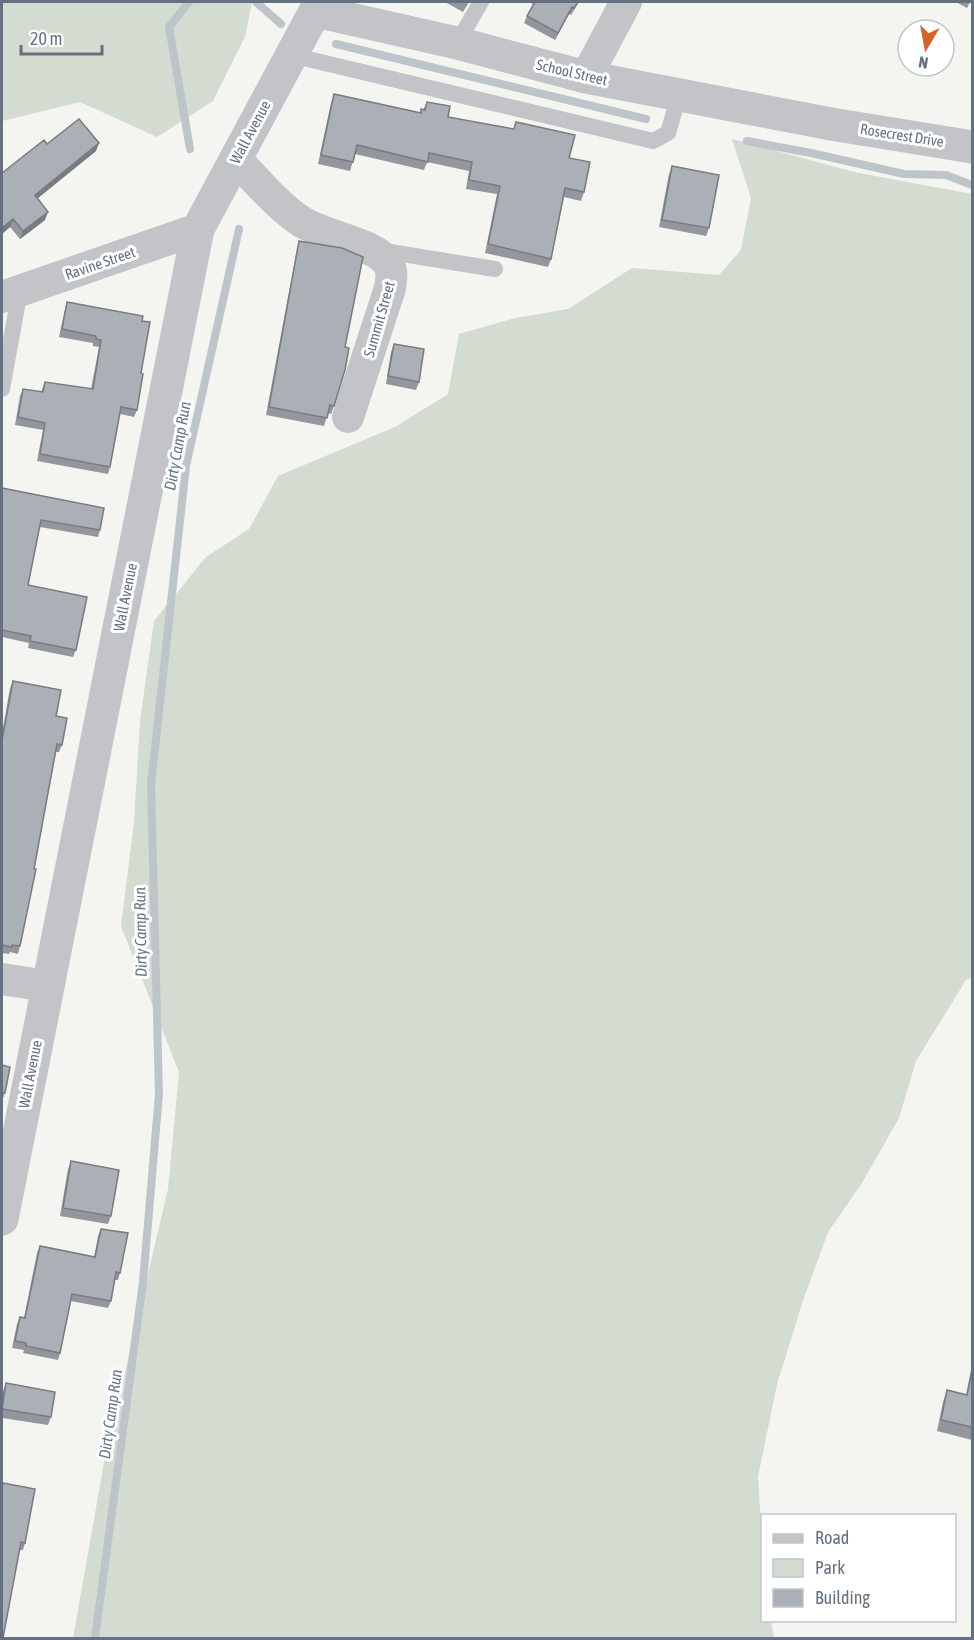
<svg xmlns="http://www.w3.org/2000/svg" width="974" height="1640" viewBox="0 0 974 1640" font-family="'Asap Condensed',sans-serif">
<rect width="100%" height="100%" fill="#f4f4f0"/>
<path fill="#d4dbd1" d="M2,2H252L245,37L213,101L157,137L80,102L2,121Z
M732,139L854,172L972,194V978L966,980L916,1061L899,1118L862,1183L828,1232L803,1301L777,1384L758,1477L762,1538V1620L771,1621L774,1638H73L105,1457L168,1189L179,1072L121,926L134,822L140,721L154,621L206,557L249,529L278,476L397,426L448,394L459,334L515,318L568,309L632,268L719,275L741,250L751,198Z"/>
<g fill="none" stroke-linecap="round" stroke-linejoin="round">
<path stroke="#bdc5cb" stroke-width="8" d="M189,2L169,27L190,149
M256,2L281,24
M336,44L646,119
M747,141L811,153L904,174L946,175L972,185
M95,1638L143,1282L159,1094L151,784L186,466L239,229"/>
<path stroke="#c2c4c8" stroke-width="16" d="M457,43L481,2
M291,55L653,141L668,133L679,95
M378,250L495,269
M2,389L20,290"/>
<path stroke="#c2c4c8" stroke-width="32" d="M586,77L626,2
M236,159C256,180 275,203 299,220C321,236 378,243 389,265C393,272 391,280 390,288L348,417
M2,297L198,229
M2,979L47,986"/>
<path stroke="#c2c4c8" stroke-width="33" d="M315,11L457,43L586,77L831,124L972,147
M2,1219L198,229L320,2"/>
</g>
<path fill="#93979d" d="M445,2H469L463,12Z
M528,2H579L571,15L569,14L555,40L524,23L527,16L533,4Z
M956,2H970L967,8Z
M334,94L420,113L421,109L423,110L427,102L448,117L513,129L516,122L569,158L584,192L581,201L564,197L551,259L548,267L485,253L497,194L466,189L469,171L427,162L424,170L355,154L350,171L318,164L331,103Z
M47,144L96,151L37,198L45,220L20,239L10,227L2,234V173Z
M672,166L709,228L706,236L659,227L669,174Z
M299,241L345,347L334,406L331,414L328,413L324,426L266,415L297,249Z
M67,302L142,321L141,373L137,410L134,417L120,414L110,467L108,474L37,461L43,430L15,425L20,396L23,389L41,392L45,382L91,389L99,347L93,346V343L59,337L65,309Z
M394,344L419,382L416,390L386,384L391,352Z
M2,488L100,530L98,537L40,527L28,585L76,650L73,657L28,648L29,643L2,637Z
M13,681L56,716L62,745L59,752H56L34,869L20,946L18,954L10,952L9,954L2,953V734L10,688Z
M2,1065L5,1093L2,1101Z
M71,1161L111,1216L108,1224L60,1216L68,1169Z
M101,1229L120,1273L118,1280H115L111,1301L108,1308L71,1301L60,1353L58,1360L23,1353L24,1350L12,1348L17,1324L20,1317L24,1318L37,1253L40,1246L94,1257L98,1236Z
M972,1365V1440L937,1431L943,1402L947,1390L966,1395Z
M6,1383L51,1417L48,1425L2,1418V1401L3,1391Z
M3,1483L25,1543L23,1550H19L2,1638V1486Z"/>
<path fill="#787b7f" d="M572,7L569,14L555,40L558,33Z
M99,143L96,151L32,203L35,195Z
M48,212L45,220L20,239L23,231Z
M13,219L10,227L2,234V228Z"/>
<path fill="#abb0b6" stroke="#787b7f" stroke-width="1.5" d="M535,2H578L574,8L572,7L558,33L527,16Z
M334,94L421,113V109L425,110L427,102L450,106L448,117L514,129L516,122L575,135L569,158L590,162L584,192L565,188L551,259L488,244L500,186L469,180L472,162L429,153L428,162L357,145L353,162L321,155Z
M79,119L99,143L35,195L48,212L23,231L13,219L2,228V173L44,140L47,144Z
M672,166L719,175L709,228L662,220Z
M299,241L342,248L363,257L345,347L349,348L345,370L334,406L330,405L327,418L269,407Z
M67,302L143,316L142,321L150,322L141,373L143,374L137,410L121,407L110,467L40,454L45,423L18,417L23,389L43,392L45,382L93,389L101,340L96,339V336L62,329Z
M394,344L424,349L419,382L388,376Z
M2,488L104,508L100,530L41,520L28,585L87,597L76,650L30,641L31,636L2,630Z
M13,681L61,690L56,716L67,718L62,745L57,744L34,869H36L20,946L12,945V947L2,945V740Z
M2,1065L10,1067L5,1093L2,1092Z
M71,1161L119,1170L111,1216L63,1208Z
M101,1229L128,1233L120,1273L116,1272L111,1301L72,1294L60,1353L26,1346V1343L15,1341L20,1317L25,1318L40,1246L95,1257Z
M972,1371V1427L941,1420L947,1390L967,1395Z
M6,1383L55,1392L51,1417L2,1409Z
M3,1483L35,1489L25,1543L21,1542L3,1638H2V1489Z"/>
<g text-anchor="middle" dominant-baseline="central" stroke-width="6" stroke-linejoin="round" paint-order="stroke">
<g font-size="15" fill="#657180" stroke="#fff">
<text transform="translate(572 72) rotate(13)">School Street</text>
<text transform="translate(250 132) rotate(-62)">Wall Avenue</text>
<text transform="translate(902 135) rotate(9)">Rosecrest Drive</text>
<text transform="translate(100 263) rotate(-19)">Ravine Street</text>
<text transform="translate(379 319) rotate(-74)">Summit Street</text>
<text transform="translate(125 597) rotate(-79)">Wall Avenue</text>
<text transform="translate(30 1074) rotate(-79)">Wall Avenue</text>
</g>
<g font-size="16" font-style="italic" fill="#657984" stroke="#fff">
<text transform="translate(177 446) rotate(-80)">Dirty Camp Run</text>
<text transform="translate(140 932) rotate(-91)">Dirty Camp Run</text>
<text transform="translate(110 1414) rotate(-82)">Dirty Camp Run</text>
</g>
</g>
<rect width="974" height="1640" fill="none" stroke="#657180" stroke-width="6"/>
<rect x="761" y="1514" width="195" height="108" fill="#ffffff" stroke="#c1c6cc" stroke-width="1.5"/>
<rect x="773" y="1534" width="30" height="9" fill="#c2c4c8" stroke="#c1c6cc" stroke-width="1.5"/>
<text x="815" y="1544" font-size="18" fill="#657180">Road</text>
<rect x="773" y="1559" width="30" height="18" fill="#d4dbd1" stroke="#c1c6cc" stroke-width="1.5"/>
<text x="815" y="1574" font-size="18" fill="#657180">Park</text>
<rect x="773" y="1589" width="30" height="18" fill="#abb0b6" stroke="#c1c6cc" stroke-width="1.5"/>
<text x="815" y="1604" font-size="18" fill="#657180">Building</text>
<g transform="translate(926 48) rotate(190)"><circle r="28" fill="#ffffff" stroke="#c1c6cc" stroke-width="1.5"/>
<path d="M0-4.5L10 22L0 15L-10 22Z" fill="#d8622c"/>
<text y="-9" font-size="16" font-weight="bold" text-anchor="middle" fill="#657180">N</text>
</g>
<path d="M21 45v9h81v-9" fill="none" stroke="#657180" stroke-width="3"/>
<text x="30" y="45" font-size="18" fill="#657180" stroke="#ffffff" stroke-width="4.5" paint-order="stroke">20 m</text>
</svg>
